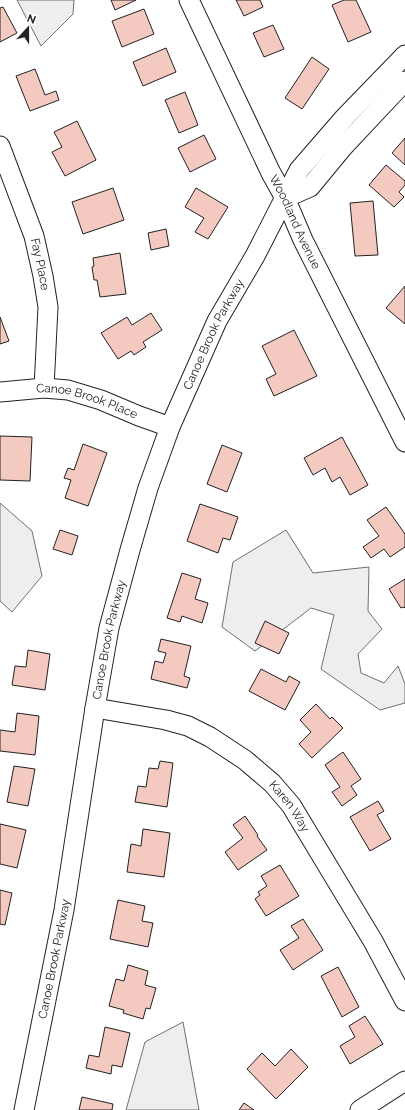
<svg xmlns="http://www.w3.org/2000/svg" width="405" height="1110" viewBox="0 0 405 1110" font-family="Raleway,sans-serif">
<rect width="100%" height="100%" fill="#fff"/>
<path fill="#eee" stroke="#6f6f6f" d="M17,0H74L73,14L41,46Z
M0,503L32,531L42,576L12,612L0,601Z
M286,530L313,573L369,567L368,611L382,629L358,654L361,673L384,683L398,666L405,684V703L380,710L321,669L334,615L311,608L255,651L222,627L233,562Z
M183,1022L199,1110H126L145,1042Z"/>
<path fill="#f3c9c0" stroke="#222" d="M111,0H136L115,10Z
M236,0H260L263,7L244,16Z
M344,0H356L371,32L348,42L332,5Z
M3,7L17,33L0,42V8Z
M144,9L154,34L122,47L112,21Z
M273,25L284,49L264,57L253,33Z
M166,48L176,72L143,86L133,62Z
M312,57L329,69L302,109L285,98Z
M35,69L45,95L56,91L59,100L30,111L16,76Z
M185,92L198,125L179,133L165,100Z
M77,121L96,160L65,176L52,152L62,147L54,132Z
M204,135L216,159L190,172L178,148Z
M405,138V165L392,153Z
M386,165L405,181V185L399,192L404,197L394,207L369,185Z
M113,188L124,220L83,234L72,202Z
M196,188L228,207L208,239L195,232L204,218L185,207Z
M373,201L378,255L355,256L350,203Z
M166,229L169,246L151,250L148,233Z
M120,253L126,294L100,297L97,280H94L92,267L94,266L93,258Z
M405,286V324L386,308Z
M151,313L162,330L143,342L146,347L134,355L131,351L118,359L101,333L127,317L132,325Z
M0,317L9,341L0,344Z
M294,330L317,376L274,396L266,379L276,374L262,346Z
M0,436L32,437L30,481L0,480Z
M342,437L368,485L350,495L340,477L332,482L325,468L313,475L304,458Z
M83,444L107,453L88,506L65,498L71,480L64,478L68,468L74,470Z
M222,445L242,453L227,492L207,484Z
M200,504L238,517L230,540L223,538L218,553L187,541Z
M386,507L405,534V547L390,557L384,549L371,558L363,547L379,536L367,520Z
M60,530L78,536L72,555L53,549Z
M182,573L201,579L195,599L208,603L202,623L182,616L180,622L167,618Z
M405,579V608L404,607L401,608L389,589Z
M265,621L289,633L279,654L255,643Z
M161,639L191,646L184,676L190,678L187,688L151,679L155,661L163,663L166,653L158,651Z
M28,650L50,654L45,690L12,685L15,666L26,667Z
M261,669L286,682L289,676L300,682L285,710L249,691Z
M316,704L330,719L332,717L343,728L312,758L299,744L311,732L300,720Z
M17,713L39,716L35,755L0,751V730L15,732Z
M343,752L361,779L351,786L357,795L342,806L332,792L340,787L325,765Z
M160,761L173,763L167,807L135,802L138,786L146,787L149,768L158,769Z
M14,766L35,769L28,806L7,802Z
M378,801L384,811L377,815L391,839L370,851L350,817Z
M245,816L258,835L257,836L267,850L238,870L225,852L243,838L233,825Z
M0,824L26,830L17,868L0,864Z
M143,829L170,833L164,877L127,872L131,844L141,846Z
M280,865L299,896L266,916L255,899L260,895L258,892L267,886L261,876Z
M0,890L12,893L5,925L0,924Z
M118,900L145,906L142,921L153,923L148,947L110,939Z
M303,919L323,950L293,970L280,950L299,938L291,926Z
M128,965L148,971L145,985L156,988L150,1009L146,1008L143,1019L123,1013L124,1010L109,1006L116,979L124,981Z
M338,967L359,1007L342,1017L321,976Z
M365,1016L383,1044L350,1064L340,1046L355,1037L349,1026Z
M105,1027L130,1033L122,1067L112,1065L111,1074L86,1068L89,1055L99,1057Z
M291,1049L308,1067L276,1099L247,1069L262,1053L275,1066Z
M82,1097L113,1104L112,1110H79Z
M244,1103L254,1110H239Z"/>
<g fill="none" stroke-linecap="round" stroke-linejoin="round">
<g stroke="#222" stroke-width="21">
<g id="minor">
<path id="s1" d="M189,0L271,173L285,198L303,240L405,442"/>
<path id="s2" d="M0,146L34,236L43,276L48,307L44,388"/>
<path d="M285,198L310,187L343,147L405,81"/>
<path id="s3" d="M0,392L44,388L68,390L101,400L139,416L170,427"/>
<path id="s4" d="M95,708L166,720L188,726L210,737L245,760L272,783L291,805L373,941L405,1001"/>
<path id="s5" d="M24,1110L64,910L95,708L109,628L130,550L148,488L170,427L217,321L255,256L299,170L345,117L405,55"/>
<path d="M360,1110L405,1081"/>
</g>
</g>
<use href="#minor" stroke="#fff" stroke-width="19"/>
</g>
<g text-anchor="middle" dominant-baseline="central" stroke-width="3" stroke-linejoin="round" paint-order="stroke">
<g font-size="12" fill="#222" stroke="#fff">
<text stroke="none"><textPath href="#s1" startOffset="246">Woodland Avenue</textPath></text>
<text stroke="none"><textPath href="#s2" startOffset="125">Fay Place</textPath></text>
<text stroke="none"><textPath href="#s5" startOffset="802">Canoe Brook Parkway</textPath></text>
<text stroke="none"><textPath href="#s3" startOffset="89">Canoe Brook Place</textPath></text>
<text stroke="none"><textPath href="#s5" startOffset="478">Canoe Brook Parkway</textPath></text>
<text stroke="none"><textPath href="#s4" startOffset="226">Karen Way</textPath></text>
<text stroke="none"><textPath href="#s5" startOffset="154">Canoe Brook Parkway</textPath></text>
</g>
</g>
<g transform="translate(28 28) rotate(21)" stroke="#ffffff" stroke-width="3" paint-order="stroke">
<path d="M0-3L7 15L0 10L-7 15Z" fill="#222222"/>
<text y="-6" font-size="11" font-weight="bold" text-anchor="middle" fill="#222222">N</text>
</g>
</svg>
